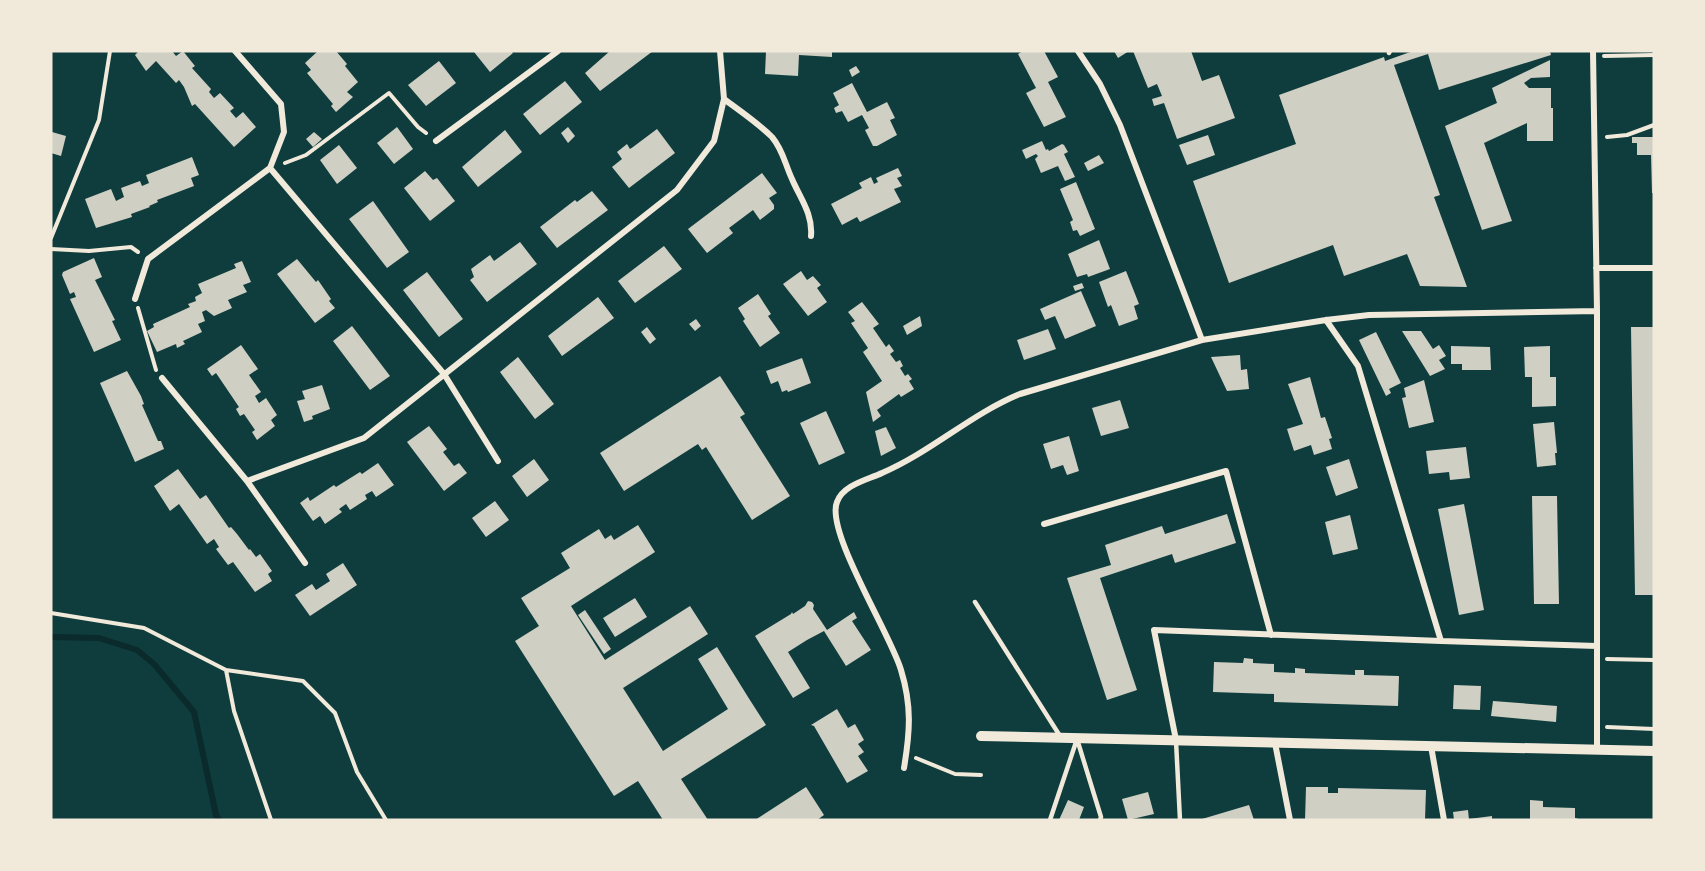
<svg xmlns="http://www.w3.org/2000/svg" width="1705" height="871" viewBox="0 0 1705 871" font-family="Raleway,sans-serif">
<rect width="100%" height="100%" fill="#0f3d3e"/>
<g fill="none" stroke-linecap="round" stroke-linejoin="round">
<path stroke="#0a2a2b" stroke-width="6" d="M51,637L99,638L137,650L154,664L194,712L216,815L219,820"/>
</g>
<path fill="#cfcfc3" d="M139,51H172L176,56L183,51L195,66L192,68L211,89L209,92L214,98L220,93L234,108L230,111L236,118L243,112L256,127L234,147L195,104L192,106L184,87L179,80L176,83L156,61L146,71L135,55Z
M318,51H336L347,64L345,66L358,82L347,92L353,97L336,112L331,106L333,104L307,73L311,70L305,63Z
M475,51H511L513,53L490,72L474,52Z
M610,51H653L600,91L585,73Z
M766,51H832V57L799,55L798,76L765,74Z
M1023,51H1044L1058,77L1048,82L1066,117L1044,127L1026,93L1036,88L1018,54Z
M1114,51H1129L1118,58Z
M1133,51H1191L1202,81L1219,75L1235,118L1177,139L1164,103L1154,106L1152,99L1162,96L1157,84L1148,88Z
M1413,51H1550L1551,55L1439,90L1428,54L1394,65L1440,195L1434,197L1467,287L1420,286L1407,254L1344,276L1333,245L1229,283L1193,181L1296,144L1279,95L1384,57L1385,61Z
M1550,60V77L1531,78L1524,83L1529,88H1551V108H1553V141H1527V123L1484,143L1512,221L1482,230L1445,126L1497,103L1492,88Z
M439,61L456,83L426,106L408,85Z
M856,66L860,72L852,77L849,70Z
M565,81L582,102L540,135L523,114Z
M852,83L867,112L887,102L895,118L890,120L897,135L877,146H873L865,130L869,128L862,115L848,122L842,111L836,113L834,108L839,105L833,93Z
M397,127L413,149L394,164L377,143Z
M568,127L575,136L568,143L561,133Z
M657,129L675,153L629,188L612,167L622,159L617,152L627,144L630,149L633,147Z
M505,130L522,152L478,187L462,167Z
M52,132L66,136L61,156L51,153Z
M314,132L322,139L313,147L306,139Z
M1208,135L1215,155L1187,165L1179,145Z
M1632,137H1654V193H1652L1651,155H1637V143H1632Z
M1042,141L1046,150L1048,149L1049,151L1062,144L1064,145L1068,152L1064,154L1075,177L1065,181L1058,166L1041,173L1035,159L1038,156L1036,154L1026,159L1022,150Z
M339,145L357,168L337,184L320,160Z
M1099,155L1104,163L1088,171L1084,163Z
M192,157L199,175L191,178L194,186L157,200L158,202L149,206L150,207L131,214L132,217L96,228L85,199L111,189L116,201L124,197L121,188L140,181L142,186L149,183L146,175Z
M898,168L902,176L897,178L902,186L894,189L901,202L860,222L857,217L842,225L831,204L862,188L859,183L871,177L874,184L878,182L876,178Z
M425,171L433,180L437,178L455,201L430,221L404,188Z
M762,173L777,193L769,198L774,205V209L760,220L753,210L729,228L733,233L707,253L688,229Z
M1076,182L1095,229L1080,236L1077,230L1073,231L1070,222L1073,220L1060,189Z
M592,191L608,210L557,248L540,227L575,200L577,202Z
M373,201L409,252L387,268L349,219Z
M1099,240L1110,269L1088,277L1087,274L1077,277L1068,254Z
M520,242L537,264L487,302L470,280L474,277L471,269L490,255L494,261Z
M664,246L682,269L635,303L618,281Z
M94,258L102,277L95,280L115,320L112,321L121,340L94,352L70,299L76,297L74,292L70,294L62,275L63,272Z
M297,259L316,282L318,280L331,299L329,301L335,308L315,323L277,274Z
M242,261L251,282L243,285L247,292L228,300L232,308L214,316L206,310L202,312L205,321L198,324L202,332L183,341L185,344L177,348L176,344L157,352L147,331L154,327L153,324L190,307L188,304L196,301L195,297L202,293L198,284L236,268L234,264Z
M801,271L807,280L813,276L821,285L817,288L827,302L808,316L783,284Z
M1126,271L1139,304L1134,306L1138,319L1119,326L1111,305L1108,307L1099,282Z
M427,272L463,319L439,337L403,290Z
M1082,283L1084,288L1075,291L1073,286Z
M1081,291L1096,326L1065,339L1055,316L1045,320L1040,309Z
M758,294L771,314L768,316L780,333L760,347L743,321L745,319L738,308Z
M598,297L614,318L562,356L548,336Z
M862,302L879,324L873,328L886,347L889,344L894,351L890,354L896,362L900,360L903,366L900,368L905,376L908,374L912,379L909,381L914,389L901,397L899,394L877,410L881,416L873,422L866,392L882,381L863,352L868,348L851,323L855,321L848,312Z
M920,316L922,326L907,335L903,326Z
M696,319L701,326L695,331L689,324Z
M352,326L390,376L370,390L333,341Z
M647,327L656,339L650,344L641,332Z
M1631,327H1654V595H1635Z
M1048,329L1056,349L1024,360L1017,340Z
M1402,331H1421L1433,349L1439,345L1446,356L1439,360L1445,369L1430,376Z
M1376,332L1401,383L1389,389L1391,393L1386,396L1359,340Z
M241,345L258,369L249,375L261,392L255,396L259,403L266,398L277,415L271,420L275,426L257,440L252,432L255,430L244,414L240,416L236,409L239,407L216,373L212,376L207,369Z
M1451,346L1490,347L1491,370H1462V364H1451Z
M1550,346V377H1556V406L1532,407V377H1525L1524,347Z
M1240,355L1241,370L1247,369L1249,389L1227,391L1211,357Z
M518,357L554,404L535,419L500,372Z
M802,358L811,383L788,392L787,390L782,392L778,381L771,384L766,371Z
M127,371L141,396L144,404L142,405L158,441H161L164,449L135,462L100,383Z
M720,376L745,414L740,417L790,496L752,520L706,447L702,450L698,444L624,491L600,453Z
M1310,377L1321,418L1325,417L1332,438L1329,439L1332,449L1314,455L1311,445L1294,451L1287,429L1303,424L1288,384Z
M1424,380L1434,422L1409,428L1402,398L1406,397L1404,388Z
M322,385L330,409L312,416L313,419L304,422L297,401L305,399L302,391Z
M1120,400L1129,428L1101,436L1092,408Z
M826,411L845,453L819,465L800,423Z
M1554,422L1557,453H1555L1556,465L1537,467L1533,424Z
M429,426L447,449L443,452L454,466L459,463L467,473L444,491L407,442Z
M886,427L896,448L881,456L875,431Z
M1069,436L1079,471L1067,475L1063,465L1051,469L1043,444Z
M1466,447L1470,478L1450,480L1449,472L1429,474L1426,451Z
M534,459L549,480L527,497L512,476Z
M1349,459L1358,488L1336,496L1326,467Z
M378,463L394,485L376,497L372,491L365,495L367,499L350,510L346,504L339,509L342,512L325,524L320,516L313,521L300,503L308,497L310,501L334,485L336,487L360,472L362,474Z
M178,469L200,499L206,495L229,528L231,527L237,534L249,550L250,549L256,557L260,554L272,571L268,574L272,581L255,592L233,562L228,565L216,549L219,547L214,539L207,544L179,504L170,511L154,486Z
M1532,496H1557L1559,604H1534Z
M495,501L509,520L486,537L472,518Z
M1464,504L1484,610L1459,615L1438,509Z
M1227,514L1236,543L1175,563L1172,554L1100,578L1137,690L1107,700L1067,578L1111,565L1105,545L1162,526L1165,534Z
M1350,515L1358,549L1333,555L1325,522Z
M638,525L655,552L571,606L605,660L690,606L708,634L623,688L663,751L728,709L698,659L717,647L748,697L766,725L681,779L708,820H663L638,781L614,796L515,641L539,626L521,598L570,568L561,553L599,529L605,539L611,535L614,540Z
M343,563L357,585L310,616L295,595L312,584L316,590L330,581L326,574Z
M635,598L647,617L615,637L603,618Z
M808,601L812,602L814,605L813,609L827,630L854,612L857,618L852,621L871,650L846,666L824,631L807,640L788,652L810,688L793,698L755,636L791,614L792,612L793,614L805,606Z
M585,610L611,649L604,654L578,615Z
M1244,658L1253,659V663L1274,664V672L1295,673V668L1305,669V673L1355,675V670H1364V675L1399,676L1398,706L1274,702V694L1213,692L1214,662L1243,663Z
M1454,685L1481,686L1480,710L1453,709Z
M1493,701L1557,706L1556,722L1491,716Z
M837,709L848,728L855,724L864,740L858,744L864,752L858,756L868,771L847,783L814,726L811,725Z
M806,787L824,815L817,820H755Z
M1306,787H1328V793H1338V788L1426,790L1425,820H1305Z
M1148,792L1154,814L1128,820L1122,799Z
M1068,800L1084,807L1079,820H1059Z
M1530,800L1543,801V807L1575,808V818L1582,820H1530Z
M1249,805L1254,820H1202V819Z
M1468,810L1469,820H1454L1453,812Z
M1492,816V820H1469V819Z"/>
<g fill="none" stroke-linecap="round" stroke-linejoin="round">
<path stroke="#f1e9da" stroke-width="4" d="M1604,56L1654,55
M1607,137L1627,135L1654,125
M285,163L306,155L389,93L418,127L426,133
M51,238L99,120L110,51
M51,249L89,251L131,247L138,252
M138,308L156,370
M51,613L144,628L226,670L234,711L271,820
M1607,659L1654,660
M226,670L303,681L335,713L357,772L386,820
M1607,727L1654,729
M916,758L955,774L981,775"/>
<path stroke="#f1e9da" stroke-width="4.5" d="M1389,53L1390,51
M975,602L1060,736
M1077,739L1101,817L1100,820
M1176,741L1180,820
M1050,820L1077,739"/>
<path stroke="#f1e9da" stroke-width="6" d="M235,51L281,104L284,132L270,168L444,374L498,461
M1078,51L1100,84L1120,125L1202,340
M1593,51L1597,311V750
M724,99C740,111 758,123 772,137C783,150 785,164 792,179C800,198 813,214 811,236
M436,141L558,51
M1596,268H1654
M135,299L148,259L270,168
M1326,320L1358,366L1441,641L1597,646
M162,378L247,481L305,563
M247,481L364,438L677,190L714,141L724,99L720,51
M1044,524L1226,471L1271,635
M1176,740L1154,630L1441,641
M1275,743L1290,820
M1431,746L1444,820
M904,768C910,732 912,706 901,670C891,635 825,531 837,502C843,485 867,480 882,473C931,452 971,414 1020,394L1202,340L1326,320L1369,315L1597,311"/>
<path stroke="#f1e9da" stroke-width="10" d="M981,736L1654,751"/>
</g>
<rect width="1705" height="871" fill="none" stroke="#f1e9da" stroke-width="105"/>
</svg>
